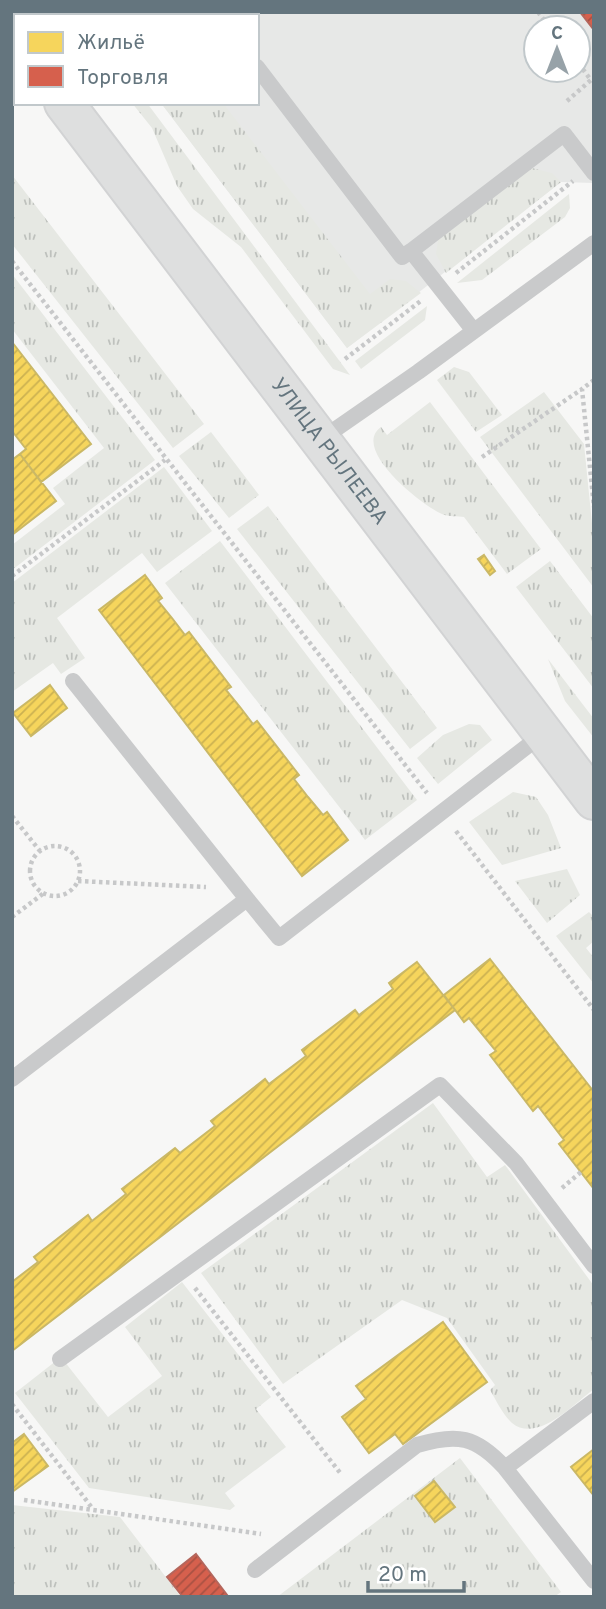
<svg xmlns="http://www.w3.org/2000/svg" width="606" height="1609" viewBox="0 0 606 1609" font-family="Overpass,sans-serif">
<defs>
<pattern id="grass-tufts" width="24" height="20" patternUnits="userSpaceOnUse" patternTransform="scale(1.75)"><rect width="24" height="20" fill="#e6e8e3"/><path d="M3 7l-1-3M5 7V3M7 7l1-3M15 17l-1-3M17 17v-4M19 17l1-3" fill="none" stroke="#bec1bd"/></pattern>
<pattern id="homes-hatch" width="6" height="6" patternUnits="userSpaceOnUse" patternTransform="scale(1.75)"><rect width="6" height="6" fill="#f6d55c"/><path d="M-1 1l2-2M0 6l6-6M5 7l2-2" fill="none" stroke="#cbb151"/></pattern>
<pattern id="shops-hatch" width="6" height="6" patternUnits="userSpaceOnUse" patternTransform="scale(1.75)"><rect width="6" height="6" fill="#d6604d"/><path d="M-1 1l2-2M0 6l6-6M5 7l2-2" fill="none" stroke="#a85143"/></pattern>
</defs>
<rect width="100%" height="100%" fill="#f7f7f6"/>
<path fill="#e7e8e7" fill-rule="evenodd" d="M92,12H594V183L561,182L347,348L161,103H257V16H95ZM536,28H578V70H536Z"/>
<path fill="url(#grass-tufts)" d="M132,103H147L350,375L333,369L241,247L193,209L177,186L152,128Z
M161,103H223L370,294L390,279L406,281L421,293L347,348Z
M532,168L552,173L561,182L446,273L436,254L438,240Z
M12,175L204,424L173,448L12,244Z
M569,194L570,208L565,217L482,280L457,283Z
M12,274L155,460L12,570V545L65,504L53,488L104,448L12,329Z
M427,306L425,320L361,369L355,361Z
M454,367L469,372L502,415L476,432L437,380Z
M544,392L584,444L594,543V588L480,437Z
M430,402L541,549L507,574L464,517C458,516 448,517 442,514C423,506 350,449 381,427L387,435Z
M211,432L259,495L229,518L179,456Z
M164,467L212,531L157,572L142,553L57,618L85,658L61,674L53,663L12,692V583Z
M268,506L437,728L410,749L237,529Z
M220,541L417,800L365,840L165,583Z
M550,561L594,619V689L516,587Z
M548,659L594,719V738L565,701Z
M469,724L480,725L492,740L438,784L417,758L443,735Z
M513,792L536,797L548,815L561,848L502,865L469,822Z
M567,869L580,895L547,923L515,881Z
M589,912L594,917V941L586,948L594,958V984L556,936Z
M433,1103L487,1177L505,1165L594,1286V1389C575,1403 537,1444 512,1423C503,1415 496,1400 490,1390L495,1385L447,1318L402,1300L283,1384L201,1273Z
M182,1282L271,1397L256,1409L286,1447L225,1493L235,1506L230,1510L89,1488L15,1393L61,1357L108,1417L162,1376L125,1327Z
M460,1458L561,1592L554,1597H277Z
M12,1505L120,1517L181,1597H12Z"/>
<path fill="url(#homes-hatch)" stroke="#cab866" stroke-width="2" d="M12,342L91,444L41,482L20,454L26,449L12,431Z
M20,454L56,501L12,535V460Z
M484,555L495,571L490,575L478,559Z
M145,575L162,598L158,601L172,618L185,635L189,632L231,687L226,690L240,707L253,724L257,721L299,775L294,779L308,797L323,815L327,812L348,840L302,876L99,610Z
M50,685L67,708L31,736L13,713Z
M490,959L594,1092V1189L559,1144L564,1140L538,1106L533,1111L490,1055L496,1051L469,1018L464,1022L444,995Z
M417,962L455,1010L12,1351V1282L38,1262L34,1257L88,1215L92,1221L126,1194L122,1189L175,1148L180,1153L215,1126L211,1121L265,1079L269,1084L306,1056L302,1050L355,1010L359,1015L393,989L389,983Z
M443,1322L487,1382L403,1444L395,1434L369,1453L342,1417L366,1399L356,1386Z
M24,1434L48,1466L12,1492V1443Z
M594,1449V1496L571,1467Z
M434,1481L455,1507L435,1522L415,1496Z"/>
<path fill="url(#shops-hatch)" stroke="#b4665c" stroke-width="2" d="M580,12H594V30Z
M196,1554L227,1595L225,1597H183L167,1577Z"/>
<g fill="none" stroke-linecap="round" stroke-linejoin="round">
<g stroke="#d2d3d4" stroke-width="42">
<g id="secondary">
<path d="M12,35L16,39"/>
<path id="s1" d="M64,103L594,800"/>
</g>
</g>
<path stroke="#c7c8c9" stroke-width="4.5" stroke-dasharray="3.5 3.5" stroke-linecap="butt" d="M538,12L550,28
M567,101L591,80L578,63
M12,261L427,793
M456,273L573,181
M345,359L422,300
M594,380L582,389L594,507
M482,457L582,389
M12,576L165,460
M12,816L40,851
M456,831L594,1010
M30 871a25 25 0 1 1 50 0a25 25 0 1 1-50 0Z
M78,881L206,887
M12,917L44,893
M562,1188L581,1172
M195,1288L341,1474
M12,1404L93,1509
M24,1500L261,1534"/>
<path stroke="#c9cacb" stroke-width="16" d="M216,12L219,16
M257,67L402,257L411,251
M474,331L411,251L564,134L594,173
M320,440L418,372L594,243
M73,681L247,899
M12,1079L247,899L279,938L543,734
M60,1359L440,1085L516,1163L594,1266
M594,1401L505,1468L594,1581
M255,1570L417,1445C457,1433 476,1436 505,1468"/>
<use href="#secondary" stroke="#dedfdf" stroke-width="38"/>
</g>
<g text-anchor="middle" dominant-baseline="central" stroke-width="7" stroke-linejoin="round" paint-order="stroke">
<g font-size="21" fill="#64757e" stroke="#fff">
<text stroke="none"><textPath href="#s1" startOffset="438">УЛИЦА РЫЛЕЕВА</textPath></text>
</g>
</g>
<rect width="606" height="1609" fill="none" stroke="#64757e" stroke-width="28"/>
<rect x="14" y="14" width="245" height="91" fill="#ffffff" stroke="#c1c8cb" stroke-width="2"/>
<rect x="28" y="32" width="35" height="21" fill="#f6d55c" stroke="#c1c8cb" stroke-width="2"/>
<text x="77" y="49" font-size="21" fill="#64757e">Жильё</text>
<rect x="28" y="66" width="35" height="21" fill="#d6604d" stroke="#c1c8cb" stroke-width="2"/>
<text x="77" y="84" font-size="21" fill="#64757e">Торговля</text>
<g transform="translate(557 49)"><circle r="33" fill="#ffffff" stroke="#c1c8cb" stroke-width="2"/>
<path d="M0-5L12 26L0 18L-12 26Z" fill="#97a2a8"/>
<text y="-10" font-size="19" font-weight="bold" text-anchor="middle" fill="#64757e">С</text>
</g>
<path d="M368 1581v10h96v-10" fill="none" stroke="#64757e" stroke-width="3.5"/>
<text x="378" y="1581" font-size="21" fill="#64757e" stroke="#ffffff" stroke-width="5" paint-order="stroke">20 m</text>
</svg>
